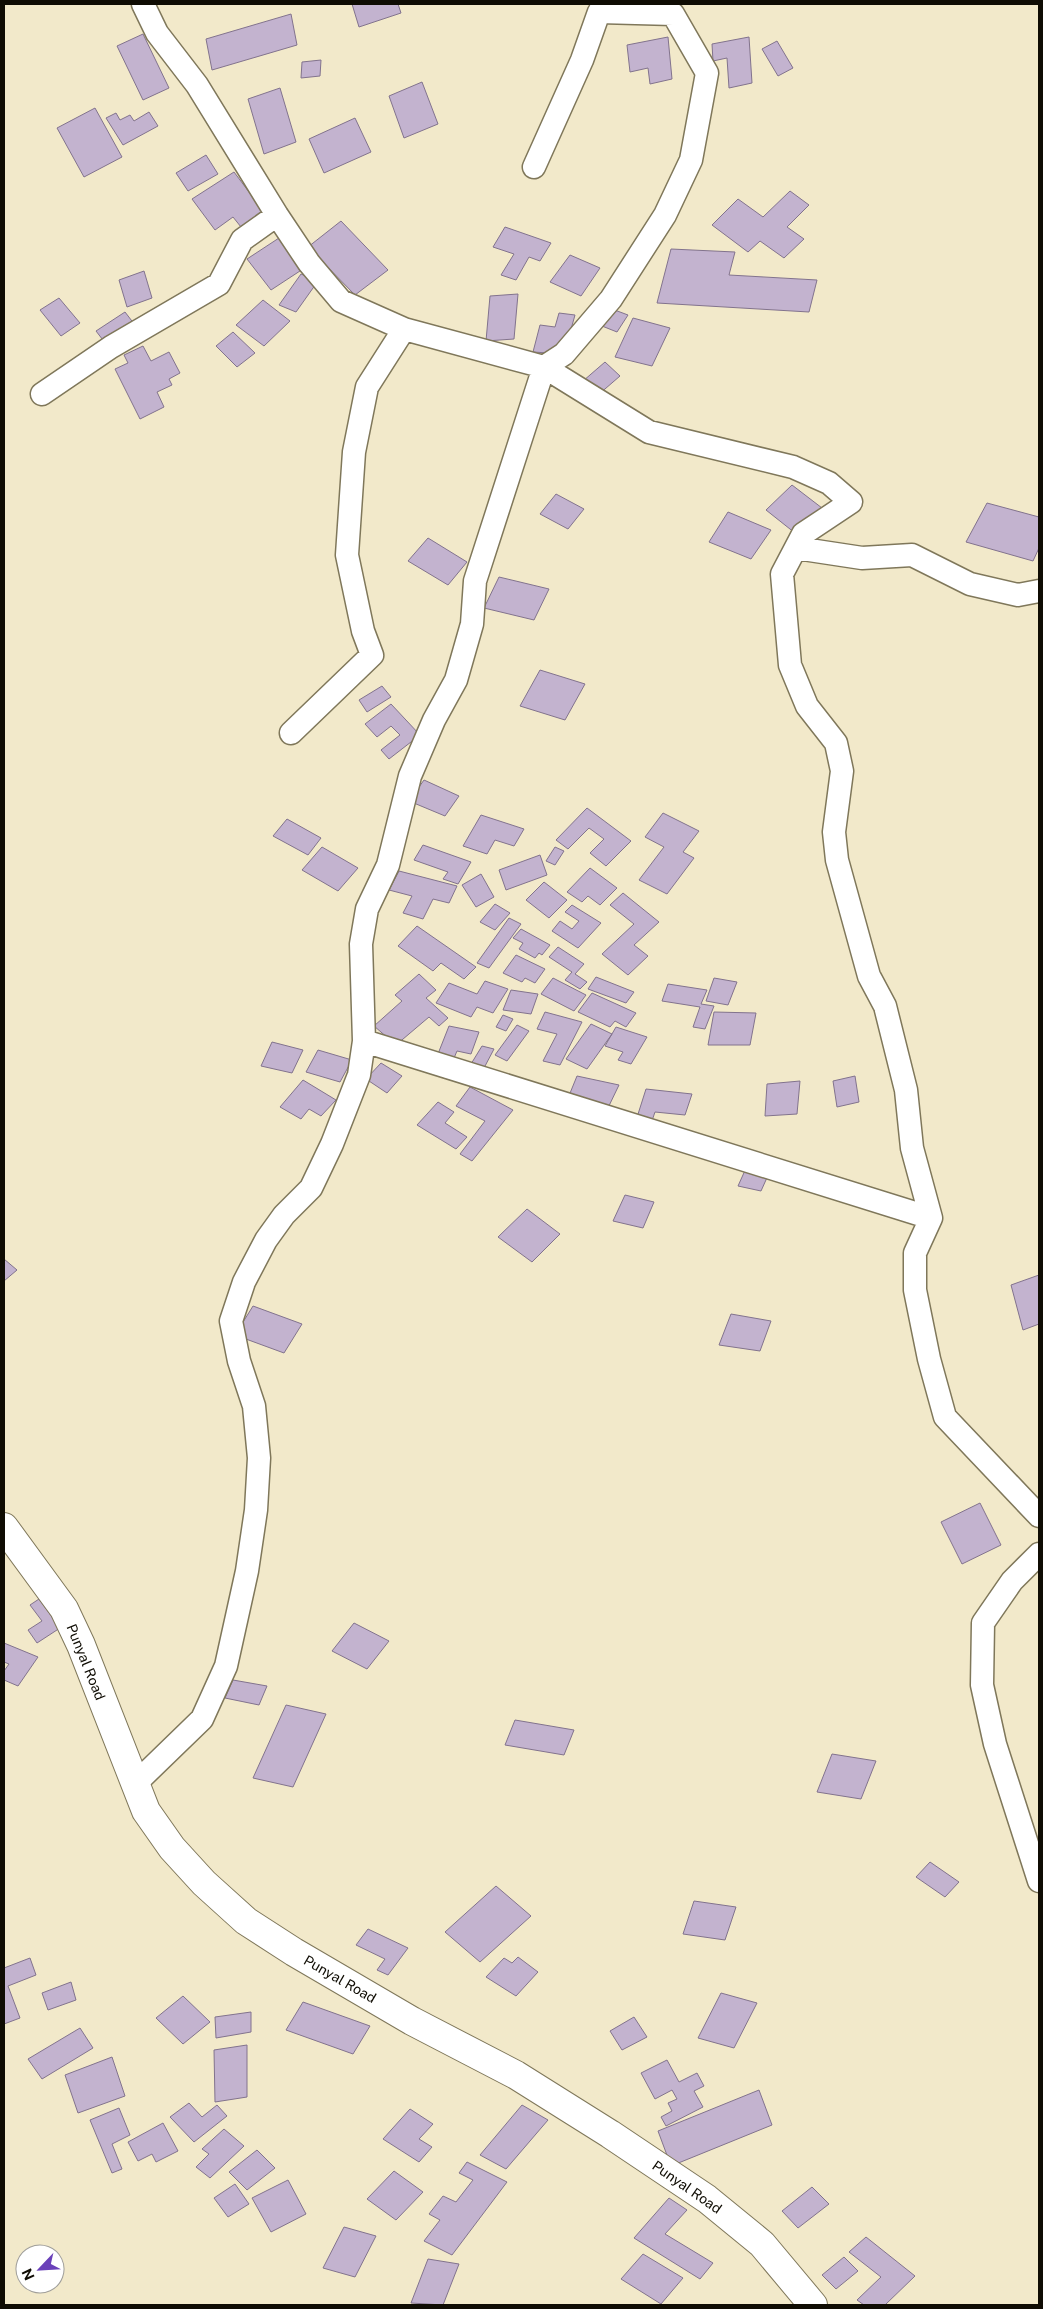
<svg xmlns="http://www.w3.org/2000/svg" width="1043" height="2309" viewBox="0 0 1043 2309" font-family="'Public Sans',sans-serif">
<rect width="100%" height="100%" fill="#f2e9ca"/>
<path fill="#c3b3cf" stroke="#82738d" d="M352,4H398L401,13L359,27Z
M291,14L297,45L212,70L206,39Z
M143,34L169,88L143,100L117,46Z
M668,37L672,79L650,84L648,68L630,72L627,45Z
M749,37L752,83L729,88L727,58L713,61L712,44Z
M777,41L793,68L778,76L762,49Z
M321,60L320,76L301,78L302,62Z
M422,82L438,124L404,138L389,96Z
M280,88L296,142L264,154L248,99Z
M95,108L122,157L84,177L57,128Z
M149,112L158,126L123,145L106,118L116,113L120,120L130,115L134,121Z
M355,118L371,152L324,173L309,139Z
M206,155L218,174L188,191L176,173Z
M234,172L264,212L241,227L233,217L215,230L192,199Z
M790,191L809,205L787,227L804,239L784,258L760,241L748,252L712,225L738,199L763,217Z
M341,221L388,270L355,295L308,247Z
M505,227L551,243L540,261L529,257L516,280L501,275L514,254L493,247Z
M279,238L303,269L271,290L247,259Z
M671,249L735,252L729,275L817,280L809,312L657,303Z
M570,255L600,268L581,296L550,282Z
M144,271L152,298L127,307L119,280Z
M301,274L318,281L296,312L279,305Z
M518,294L514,339L486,341L490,296Z
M59,298L80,323L61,336L40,310Z
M263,300L290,321L264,346L236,325Z
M612,309L628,315L617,332L602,326Z
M125,312L135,325L106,344L96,331Z
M559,313L575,315L564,354L533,352L540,325L555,327Z
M633,318L670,328L652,366L615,357Z
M233,332L255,353L237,367L216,346Z
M143,346L151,361L169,352L180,373L169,379L172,385L157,392L164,407L140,419L115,369L128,363L124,355Z
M605,362L620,376L598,395L583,381Z
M792,485L822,508L795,533L766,510Z
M556,494L584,509L568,529L540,514Z
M987,503L1039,517V548L1033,561L966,542Z
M728,512L771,530L751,559L709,542Z
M428,538L467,562L448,585L408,561Z
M499,577L549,589L534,620L484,608Z
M540,670L585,684L565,720L520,706Z
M382,686L391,697L367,712L359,700Z
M391,704L420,735L389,759L381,750L400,735L391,726L377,737L365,724Z
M424,780L459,796L445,816L409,801Z
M587,808L631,841L606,866L590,853L604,839L589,828L568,849L556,840Z
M663,813L699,831L683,852L694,858L667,894L639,880L664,847L645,837Z
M481,815L524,829L514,846L495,840L487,854L463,846Z
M287,819L321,838L308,855L273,836Z
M423,845L471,862L458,884L443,879L448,872L414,860Z
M322,847L358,868L338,891L302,870Z
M555,847L564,851L555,865L546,861Z
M540,855L547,875L506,890L499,870Z
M590,868L617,888L600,905L588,896L582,902L567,892Z
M399,871L457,886L449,903L433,899L423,919L403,913L412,896L389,890Z
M481,874L494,897L476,907L462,885Z
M544,882L567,900L549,918L526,900Z
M623,893L659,922L634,945L648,956L628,975L602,954L634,924L610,905Z
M495,904L510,913L495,930L480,922Z
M572,905L601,923L578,948L552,931L560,921L572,929L579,921L565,912Z
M509,918L521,924L489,968L477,963Z
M417,926L476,967L464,979L441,963L433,971L398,946Z
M521,929L550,945L542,955L539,953L535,958L519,949L523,943L513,938Z
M558,947L584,964L575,974L587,982L580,989L565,980L572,972L549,957Z
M516,955L545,969L535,983L525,978L522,982L503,973Z
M419,974L436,990L426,998L448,1018L439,1026L429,1017L396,1045L374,1026L402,1001L395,995Z
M596,977L634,992L626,1003L588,989Z
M553,978L586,995L574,1011L541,994Z
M714,978L737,982L728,1005L706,1001Z
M485,981L508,989L493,1013L477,1007L471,1017L436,1003L449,983L477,994Z
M668,984L707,990L701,1004L714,1006L705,1029L693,1027L700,1007L662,1001Z
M511,990L538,994L531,1014L503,1010Z
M592,993L636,1013L626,1027L615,1021L610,1027L578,1012Z
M545,1012L582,1022L560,1065L543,1061L557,1034L537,1029Z
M714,1012L756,1013L750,1045H708Z
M503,1015L513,1019L506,1031L496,1027Z
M591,1024L612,1034L587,1069L566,1059Z
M517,1025L529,1031L507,1061L495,1055Z
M449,1026L479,1032L471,1054L457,1051L448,1072L432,1069Z
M616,1027L647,1037L631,1064L618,1060L623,1052L605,1046Z
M272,1042L303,1050L292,1073L261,1066Z
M482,1046L494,1049L484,1068L471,1064Z
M318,1050L352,1060L340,1082L306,1072Z
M381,1063L402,1076L387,1093L366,1079Z
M577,1076L619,1085L606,1112L566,1103Z
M855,1076L859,1102L837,1107L833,1081Z
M303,1080L336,1100L321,1116L309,1109L301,1119L280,1107Z
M800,1081L797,1114L765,1116L767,1084Z
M470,1087L513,1110L472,1161L460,1154L485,1121L456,1106Z
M646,1089L692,1094L685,1115L655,1112L647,1135L632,1133Z
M438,1102L454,1112L445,1123L467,1137L456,1149L417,1125Z
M747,1166L770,1171L761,1191L738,1186Z
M625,1195L654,1202L643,1228L613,1221Z
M527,1209L560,1234L532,1262L498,1237Z
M4,1259L17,1270L4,1281Z
M1039,1275V1324L1023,1330L1011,1285Z
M253,1306L302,1324L284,1353L235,1335Z
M731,1314L771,1321L760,1351L719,1345Z
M980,1503L1001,1545L962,1564L941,1522Z
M39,1599L60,1628L37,1643L28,1630L42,1621L30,1605Z
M354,1623L389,1641L367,1669L332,1651Z
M4,1643L38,1657L18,1686L4,1680V1671L9,1664L4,1662Z
M233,1680L267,1686L259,1705L225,1698Z
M286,1705L326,1714L293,1787L253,1778Z
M515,1720L574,1730L564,1755L505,1745Z
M832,1754L876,1761L861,1799L817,1792Z
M930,1862L959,1882L945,1897L916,1877Z
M496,1886L531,1916L480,1962L445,1932Z
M694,1901L736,1907L725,1940L683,1934Z
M368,1929L408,1948L388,1975L377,1970L385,1959L356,1945Z
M518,1957L538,1972L516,1996L486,1977L504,1958L512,1963Z
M30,1958L36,1975L8,1986L20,2018L4,2024V1968Z
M71,1982L76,2000L48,2010L42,1993Z
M721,1993L757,2003L734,2048L698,2038Z
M183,1996L210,2022L183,2044L156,2018Z
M303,2002L370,2026L353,2054L286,2030Z
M251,2012V2032L216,2038L215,2017Z
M634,2017L647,2037L622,2050L610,2031Z
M80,2028L93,2048L42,2079L28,2059Z
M247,2045V2097L215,2102L214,2050Z
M112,2057L125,2096L78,2113L65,2075Z
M667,2060L679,2082L697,2073L704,2086L694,2091L703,2107L666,2126L661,2117L672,2111L668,2103L677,2099L672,2090L655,2099L641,2073Z
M759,2090L772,2125L671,2166L658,2131Z
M189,2103L202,2117L217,2105L227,2116L194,2142L170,2117Z
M522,2105L548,2120L506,2169L480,2155Z
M119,2108L130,2135L112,2144L122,2169L112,2173L90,2120Z
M410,2109L433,2124L419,2139L432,2147L419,2162L383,2139Z
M163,2123L178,2151L156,2162L152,2154L138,2161L128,2142Z
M224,2129L244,2146L210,2178L196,2167L209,2154L202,2149Z
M257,2150L275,2168L247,2190L229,2172Z
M467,2162L507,2182L452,2255L424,2241L440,2220L429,2214L443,2196L456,2202L473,2180L459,2173Z
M394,2171L423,2192L396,2220L367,2199Z
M288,2180L306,2214L271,2232L252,2198Z
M235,2184L249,2204L228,2217L214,2198Z
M812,2187L829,2204L798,2228L782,2211Z
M669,2198L687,2210L665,2234L713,2263L700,2279L634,2238Z
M344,2227L376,2236L355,2277L323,2268Z
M866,2237L915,2276L885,2305H864L857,2300L881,2277L849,2252Z
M643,2254L683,2278L661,2304L621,2279Z
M844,2257L858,2271L836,2289L822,2275Z
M428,2259L459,2264L443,2305L411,2303Z"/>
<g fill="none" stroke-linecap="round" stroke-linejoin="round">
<g stroke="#7f775a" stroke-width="25">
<path id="minor" d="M143,4L157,33L197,85L277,215L309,263L341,301L404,329L544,367L649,432L793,467L829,483L851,502L803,534L782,574L790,665L807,706L836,743L842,771L834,832L837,860L869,976L885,1006L906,1090L912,1148L931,1218L915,1253V1290L929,1359L945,1417L1039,1516
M42,394L111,347L219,284L242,240L277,215
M796,548L862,558L912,555L970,584L1018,595L1039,591
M291,733L372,655L363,631L347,555L354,452L367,387L404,329
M364,1041L931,1218
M1039,1554L1012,1581L983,1623L982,1685L995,1744L1039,1881
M135,1784L202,1719L226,1666L247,1571L256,1510L259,1458L254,1406L239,1361L231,1321L244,1282L266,1240L284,1215L311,1188L332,1144L359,1075L364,1041L361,944L367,909L388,865L410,776L434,720L456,680L472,624L475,581L544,367L564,354L611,299L665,215L691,160L707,73L673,14L599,12L582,60L534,167"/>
</g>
<g stroke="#7f775a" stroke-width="30">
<path id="major" d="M4,1527L64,1609L81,1645L146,1811L172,1848L204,1883L246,1921L294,1952L412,2021L516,2075L610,2134L707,2199L762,2244L813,2305"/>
</g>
<use href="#minor" stroke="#fff" stroke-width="22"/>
<use href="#major" stroke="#fff" stroke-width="28"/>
</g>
<g text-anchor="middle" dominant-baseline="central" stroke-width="4" stroke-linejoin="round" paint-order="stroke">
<g font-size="14" fill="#0f0c03" stroke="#fff">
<text transform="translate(86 1662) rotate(68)">Punyal Road</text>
<text transform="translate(340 1979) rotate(30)">Punyal Road</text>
<text transform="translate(687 2187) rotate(35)">Punyal Road</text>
</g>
</g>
<rect width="1043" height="2309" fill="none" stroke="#0f0c03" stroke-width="10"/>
<g transform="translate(40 2269) rotate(245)"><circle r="24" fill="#ffffff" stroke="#9f9e9a"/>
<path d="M0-4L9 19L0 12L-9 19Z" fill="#6a41b9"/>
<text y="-8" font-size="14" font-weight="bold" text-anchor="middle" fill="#0f0c03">N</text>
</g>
</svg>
